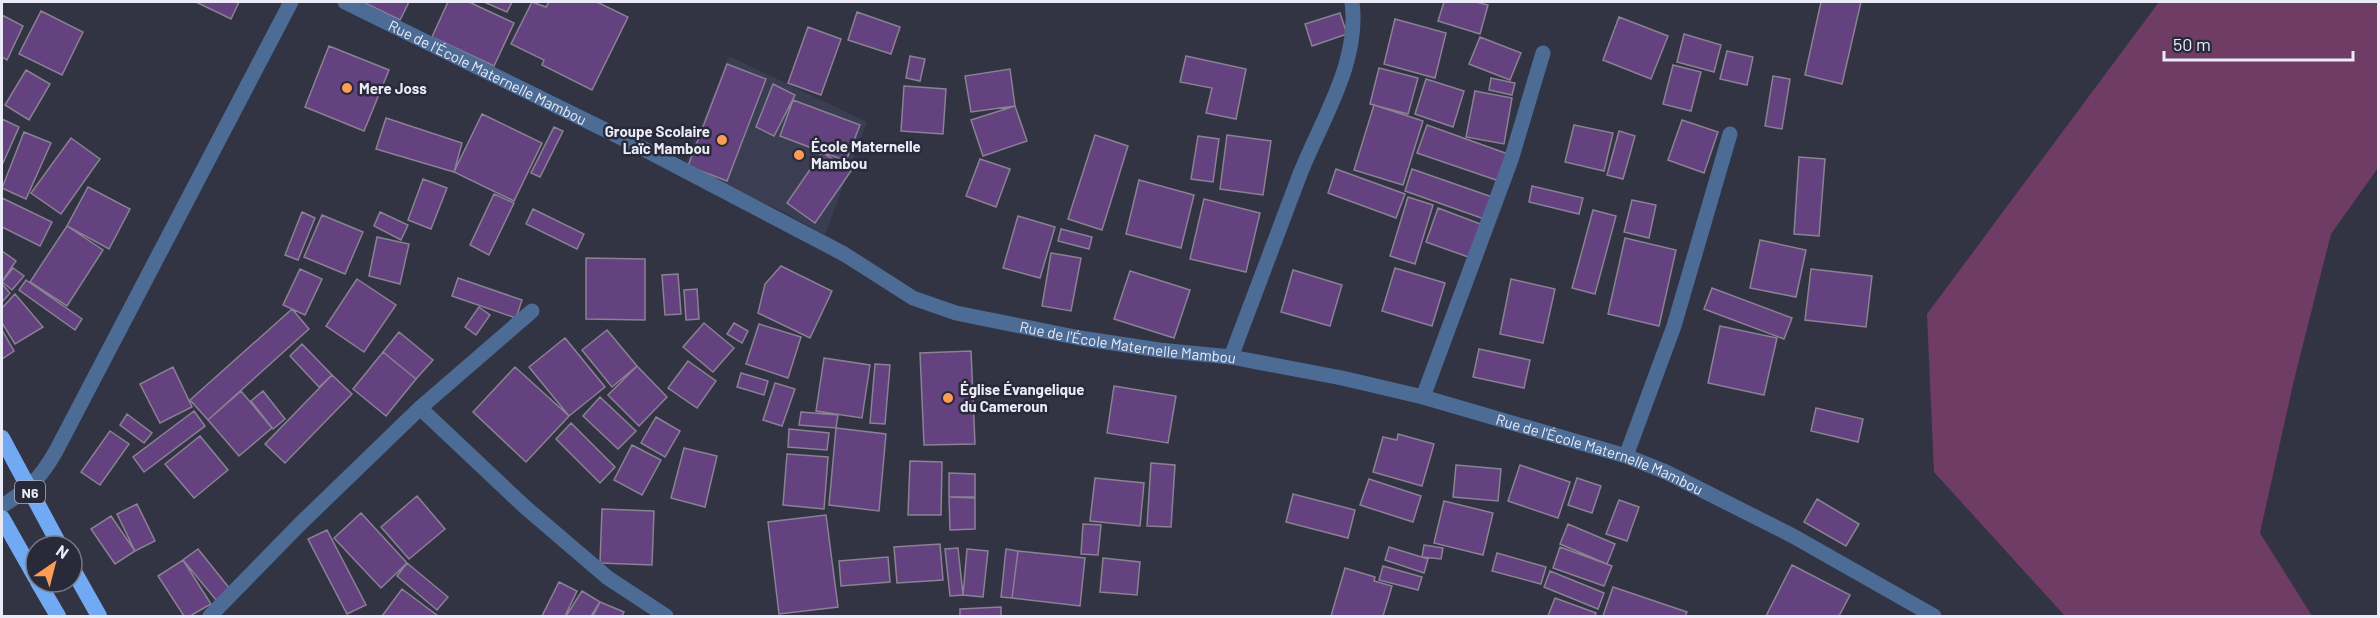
<svg xmlns="http://www.w3.org/2000/svg" width="2380" height="618" viewBox="0 0 2380 618" font-family="Barlow,sans-serif">
<rect width="100%" height="100%" fill="#323444"/>
<path fill="#3b3d53" d="M729,56L867,122L825,235L784,212L684,167Z"/>
<path fill="#6f3c65" d="M2159,2H2378V168L2331,234L2294,380L2260,533L2312,616H2065L1934,472L1927,314Z"/>
<path fill="#644280" stroke="#8a8193" stroke-width="1.5" d="M196,2H239L231,19Z
M363,2H409L400,20Z
M448,2H469L514,23L494,66L432,37Z
M484,2H512L507,12Z
M532,2L546,7L549,2H597L628,17L592,90L542,65L544,60L511,44Z
M1444,2H1476L1488,5L1480,34L1438,21Z
M1821,2H1861L1842,84L1805,75Z
M41,11L83,32L62,75L19,54Z
M857,12L900,27L891,54L848,40Z
M1340,13L1347,34L1312,46L1305,24Z
M2,15L23,26L7,60L2,57Z
M1619,17L1668,36L1651,79L1603,60Z
M1395,19L1446,33L1435,78L1384,64Z
M808,27L841,39L821,95L788,83Z
M1684,34L1721,45L1714,72L1677,62Z
M1480,37L1521,53L1510,80L1469,64Z
M329,46L389,70L364,131L305,107Z
M1727,51L1753,57L1747,85L1720,79Z
M910,56L925,59L920,81L906,78Z
M1186,56L1246,69L1236,119L1206,113L1212,88L1180,82Z
M727,64L766,79L727,181L688,166Z
M1673,65L1701,72L1691,111L1663,104Z
M1379,68L1418,78L1408,114L1370,104Z
M1010,69L1015,106L971,112L965,76Z
M26,70L50,84L29,120L5,105Z
M1773,76L1790,79L1782,129L1765,126Z
M1491,78L1515,83L1512,95L1489,90Z
M1426,79L1464,91L1453,127L1415,114Z
M773,84L795,95L774,136L756,127Z
M904,86L946,89L943,134L901,131Z
M1475,91L1512,98L1504,144L1466,137Z
M793,100L860,125L846,161L780,136Z
M1374,105L1423,121L1403,185L1354,170Z
M1015,106L1027,141L983,156L971,120Z
M482,114L542,143L514,201L454,172Z
M386,118L462,143L454,172L376,149Z
M2,119L19,127L3,163L2,162Z
M1682,120L1718,132L1704,173L1668,160Z
M1427,125L1508,154L1499,181L1417,153Z
M1574,125L1613,133L1604,171L1565,162Z
M554,127L563,131L540,177L531,173Z
M1619,131L1635,136L1623,179L1607,175Z
M24,132L51,143L26,199L2,188Z
M1095,135L1128,146L1102,230L1068,219Z
M1227,135L1271,141L1263,195L1220,189Z
M1198,136L1219,139L1213,182L1191,179Z
M71,138L100,159L61,214L31,193Z
M822,152L851,171L815,223L787,203Z
M1799,157L1825,159L1819,236L1794,234Z
M980,159L1010,169L996,207L966,196Z
M1336,169L1405,194L1396,218L1328,193Z
M1412,169L1495,198L1487,220L1405,191Z
M423,179L447,188L431,229L408,220Z
M1139,180L1194,195L1181,248L1126,234Z
M1532,186L1583,198L1579,214L1529,202Z
M88,187L130,209L109,249L67,226Z
M494,194L514,203L489,255L470,245Z
M1408,197L1433,205L1415,264L1390,256Z
M2,198L52,222L40,246L2,227Z
M1204,199L1260,213L1246,272L1190,259Z
M1632,200L1656,205L1649,238L1624,232Z
M1438,208L1483,225L1471,258L1426,242Z
M533,209L584,234L577,249L526,224Z
M1593,210L1616,216L1595,294L1572,288Z
M302,212L315,218L298,260L285,255Z
M380,212L408,225L401,240L374,226Z
M322,215L363,232L345,274L304,257Z
M1018,216L1055,227L1040,278L1003,268Z
M67,226L103,250L67,306L30,282Z
M1061,229L1092,237L1089,249L1058,241Z
M377,237L409,244L400,284L369,276Z
M1625,238L1676,250L1659,326L1608,314Z
M1760,240L1806,250L1796,297L1750,288Z
M2,251L16,261L3,280L2,279Z
M1051,253L1081,258L1071,311L1042,306Z
M586,258L645,259V320L586,319Z
M781,266L832,291L810,338L758,313L765,284Z
M13,268L24,276L12,290L2,282Z
M1395,268L1445,283L1432,326L1382,311Z
M300,269L322,279L305,315L283,305Z
M1811,269L1872,276L1866,327L1805,320Z
M1293,270L1342,285L1330,326L1281,312Z
M1130,271L1190,290L1174,338L1114,319Z
M678,274L681,314L665,315L662,275Z
M458,278L522,300L516,318L452,296Z
M357,279L396,305L364,352L326,326Z
M1511,279L1555,289L1543,343L1500,334Z
M26,280L82,319L75,330L19,290Z
M2,284L10,293L2,302Z
M1712,288L1792,318L1784,339L1704,309Z
M697,289L699,319L686,320L684,290Z
M15,294L43,327L15,344L2,323V308Z
M479,307L490,315L476,335L465,327Z
M292,309L309,329L208,420L190,400Z
M704,323L734,348L713,372L683,347Z
M734,323L748,331L742,343L727,334Z
M759,324L801,337L788,378L746,364Z
M1720,326L1777,338L1764,395L1708,383Z
M2,330L14,351L2,359Z
M607,330L637,366L612,387L582,350Z
M399,332L433,360L416,379L383,352Z
M565,338L605,387L569,416L529,367Z
M302,344L332,375L319,387L290,356Z
M1479,349L1530,360L1524,388L1473,377Z
M971,351L975,444L924,445L920,353Z
M383,352L416,379L386,416L353,389Z
M824,358L870,365L862,418L816,411Z
M688,361L716,381L697,408L668,388Z
M875,364L890,365L885,424L870,423Z
M637,366L667,397L639,426L608,395Z
M173,367L192,407L160,423L140,384Z
M515,367L569,416L526,462L473,412Z
M741,373L768,381L764,395L737,387Z
M332,375L352,394L285,463L265,444Z
M775,383L795,389L782,426L763,420Z
M1114,386L1176,396L1168,443L1107,433Z
M241,391L272,428L239,456L208,420Z
M263,391L285,419L273,429L251,401Z
M600,397L636,431L618,449L583,416Z
M1816,408L1863,419L1858,442L1811,431Z
M194,411L205,426L144,472L133,457Z
M801,412L838,415L836,428L799,425Z
M127,414L152,433L144,443L120,425Z
M656,417L680,431L665,457L641,443Z
M571,423L615,467L600,483L556,439Z
M836,428L886,434L879,511L829,505Z
M789,429L829,433L827,450L788,447Z
M110,431L129,444L100,485L81,472Z
M1398,434L1434,444L1422,486L1373,472L1383,437L1397,440Z
M200,436L228,470L194,498L165,464Z
M632,445L661,460L642,495L614,480Z
M684,448L717,456L705,507L671,498Z
M787,454L828,457L824,509L783,505Z
M910,461L942,462L941,515H908Z
M1151,463L1175,465L1171,527L1147,526Z
M1456,465L1501,469L1498,501L1453,497Z
M1520,465L1570,482L1558,518L1508,501Z
M949,473L975,474V498L949,497Z
M1095,478L1144,483L1140,526L1090,521Z
M1577,478L1601,486L1592,513L1568,505Z
M1369,479L1421,496L1413,522L1360,505Z
M1293,494L1355,510L1348,538L1286,522Z
M417,496L445,529L409,559L381,527Z
M949,497H975V529L950,530Z
M1817,499L1859,524L1846,546L1804,522Z
M1619,500L1639,507L1627,541L1606,534Z
M1444,501L1493,513L1483,555L1434,543Z
M137,504L155,541L135,551L117,514Z
M602,509L654,511L652,565L600,563Z
M361,513L407,563L381,588L334,538Z
M826,515L838,607L779,614L768,522Z
M111,516L135,551L115,564L91,529Z
M1083,524L1101,525L1098,555L1081,554Z
M1568,524L1615,544L1607,564L1560,544Z
M327,530L366,605L347,614L308,539Z
M940,544L943,580L897,583L894,547Z
M1424,545L1443,548L1441,559L1422,557Z
M1389,547L1428,559L1424,573L1385,560Z
M1560,547L1612,566L1604,586L1553,568Z
M958,548L963,595L950,596L945,549Z
M198,549L230,589L216,600L183,560Z
M967,549L988,551L983,597L963,595Z
M1006,549L1018,551L1012,598L1001,597Z
M1018,551L1085,558L1080,606L1012,598Z
M1497,553L1546,567L1541,584L1492,571Z
M888,557L890,582L841,586L839,561Z
M1103,558L1140,562L1137,595L1100,592Z
M183,560L211,604L190,616H184L158,576Z
M407,563L448,597L437,610L397,576Z
M1792,565L1850,595L1839,616H1766Z
M1383,566L1422,577L1418,590L1379,580Z
M1345,568L1375,577L1374,581L1392,586L1383,616H1331Z
M1550,571L1604,593L1598,609L1544,587Z
M559,582L577,591L565,616H542Z
M1613,587L1687,612L1685,616H1603Z
M402,589L438,616H382Z
M582,591L600,602L591,616H566Z
M1555,598L1596,613L1595,616H1548Z
M600,602L624,612L622,616H593Z
M1001,607V616H960V609Z"/>
<g fill="none" stroke-linecap="round" stroke-linejoin="round">
<g stroke="#4c6c95" stroke-width="15">
<path id="s1" d="M345,2L642,148L844,254L913,298L956,313L1080,338L1159,350L1231,357L1342,378L1423,397L1626,456L1666,472L1793,536L1934,616"/>
<path d="M1231,357C1254,296 1277,235 1300,174C1322,119 1360,62 1352,2"/>
<path d="M1423,397L1511,160L1543,53"/>
<path d="M420,408L525,507L608,578L666,616"/>
<path d="M1626,456L1674,326L1730,134"/>
<path d="M210,616L300,524L420,408L532,311"/>
</g>
<path stroke="#4c6c95" stroke-width="15" d="M2,506C29,489 40,479 56,451L291,2"/>
<path stroke="#71aaf2" stroke-width="16" d="M2,438L60,546
M2,518L36,578
M72,568L99,616
M38,582L58,616"/>
</g>
<g fill="#fd9c56" stroke="#282a39" stroke-width="2">
<circle cx="347" cy="88" r="6"/>
<circle cx="722" cy="140" r="6"/>
<circle cx="799" cy="155" r="6"/>
<circle cx="948" cy="398" r="6"/>
</g>
<g text-anchor="middle" dominant-baseline="central" stroke-width="5" stroke-linejoin="round" paint-order="stroke">
<rect fill="#282a39" stroke="#b0b1bd" stroke-width="1.5" x="15" y="481" width="30" height="22" rx="4.5"/>
<g font-size="14" font-weight="bold" fill="#eaebf6">
<text x="30" y="492">N6</text>
</g>
<g font-size="15" fill="#eaebf6" stroke="#282a39">
<text stroke="none"><textPath href="#s1" startOffset="159">Rue de l'École Maternelle Mambou</textPath></text>
<text stroke="none"><textPath href="#s1" startOffset="861">Rue de l'École Maternelle Mambou</textPath></text>
<text stroke="none"><textPath href="#s1" startOffset="1347">Rue de l'École Maternelle Mambou</textPath></text>
</g>
<g font-size="15" font-weight="bold" fill="#eaebf6" stroke="#282a39" text-anchor="start">
<text x="359" y="88">Mere Joss</text>
<text x="710" y="131" text-anchor="end">Groupe Scolaire<tspan x="710" dy="17">Laïc Mambou</tspan></text>
<text x="811" y="146">École Maternelle<tspan x="811" dy="17">Mambou</tspan></text>
<text x="960" y="389">Église Évangelique<tspan x="960" dy="17">du Cameroun</tspan></text>
</g>
</g>
<rect width="2380" height="618" fill="none" stroke="#eaebf6" stroke-width="6"/>
<g transform="translate(54 564) rotate(35)"><circle r="28" fill="#282a39" stroke="#767785" stroke-width="1.5"/>
<path d="M0-4.5L10 22L0 15L-10 22Z" fill="#fd9c56"/>
<text y="-9" font-size="16" font-weight="bold" text-anchor="middle" fill="#eaebf6">N</text>
</g>
<path d="M2164 51v9h189v-9" fill="none" stroke="#eaebf6" stroke-width="3"/>
<text x="2173" y="51" font-size="18" fill="#eaebf6" stroke="#282a39" stroke-width="4.5" paint-order="stroke">50 m</text>
</svg>
